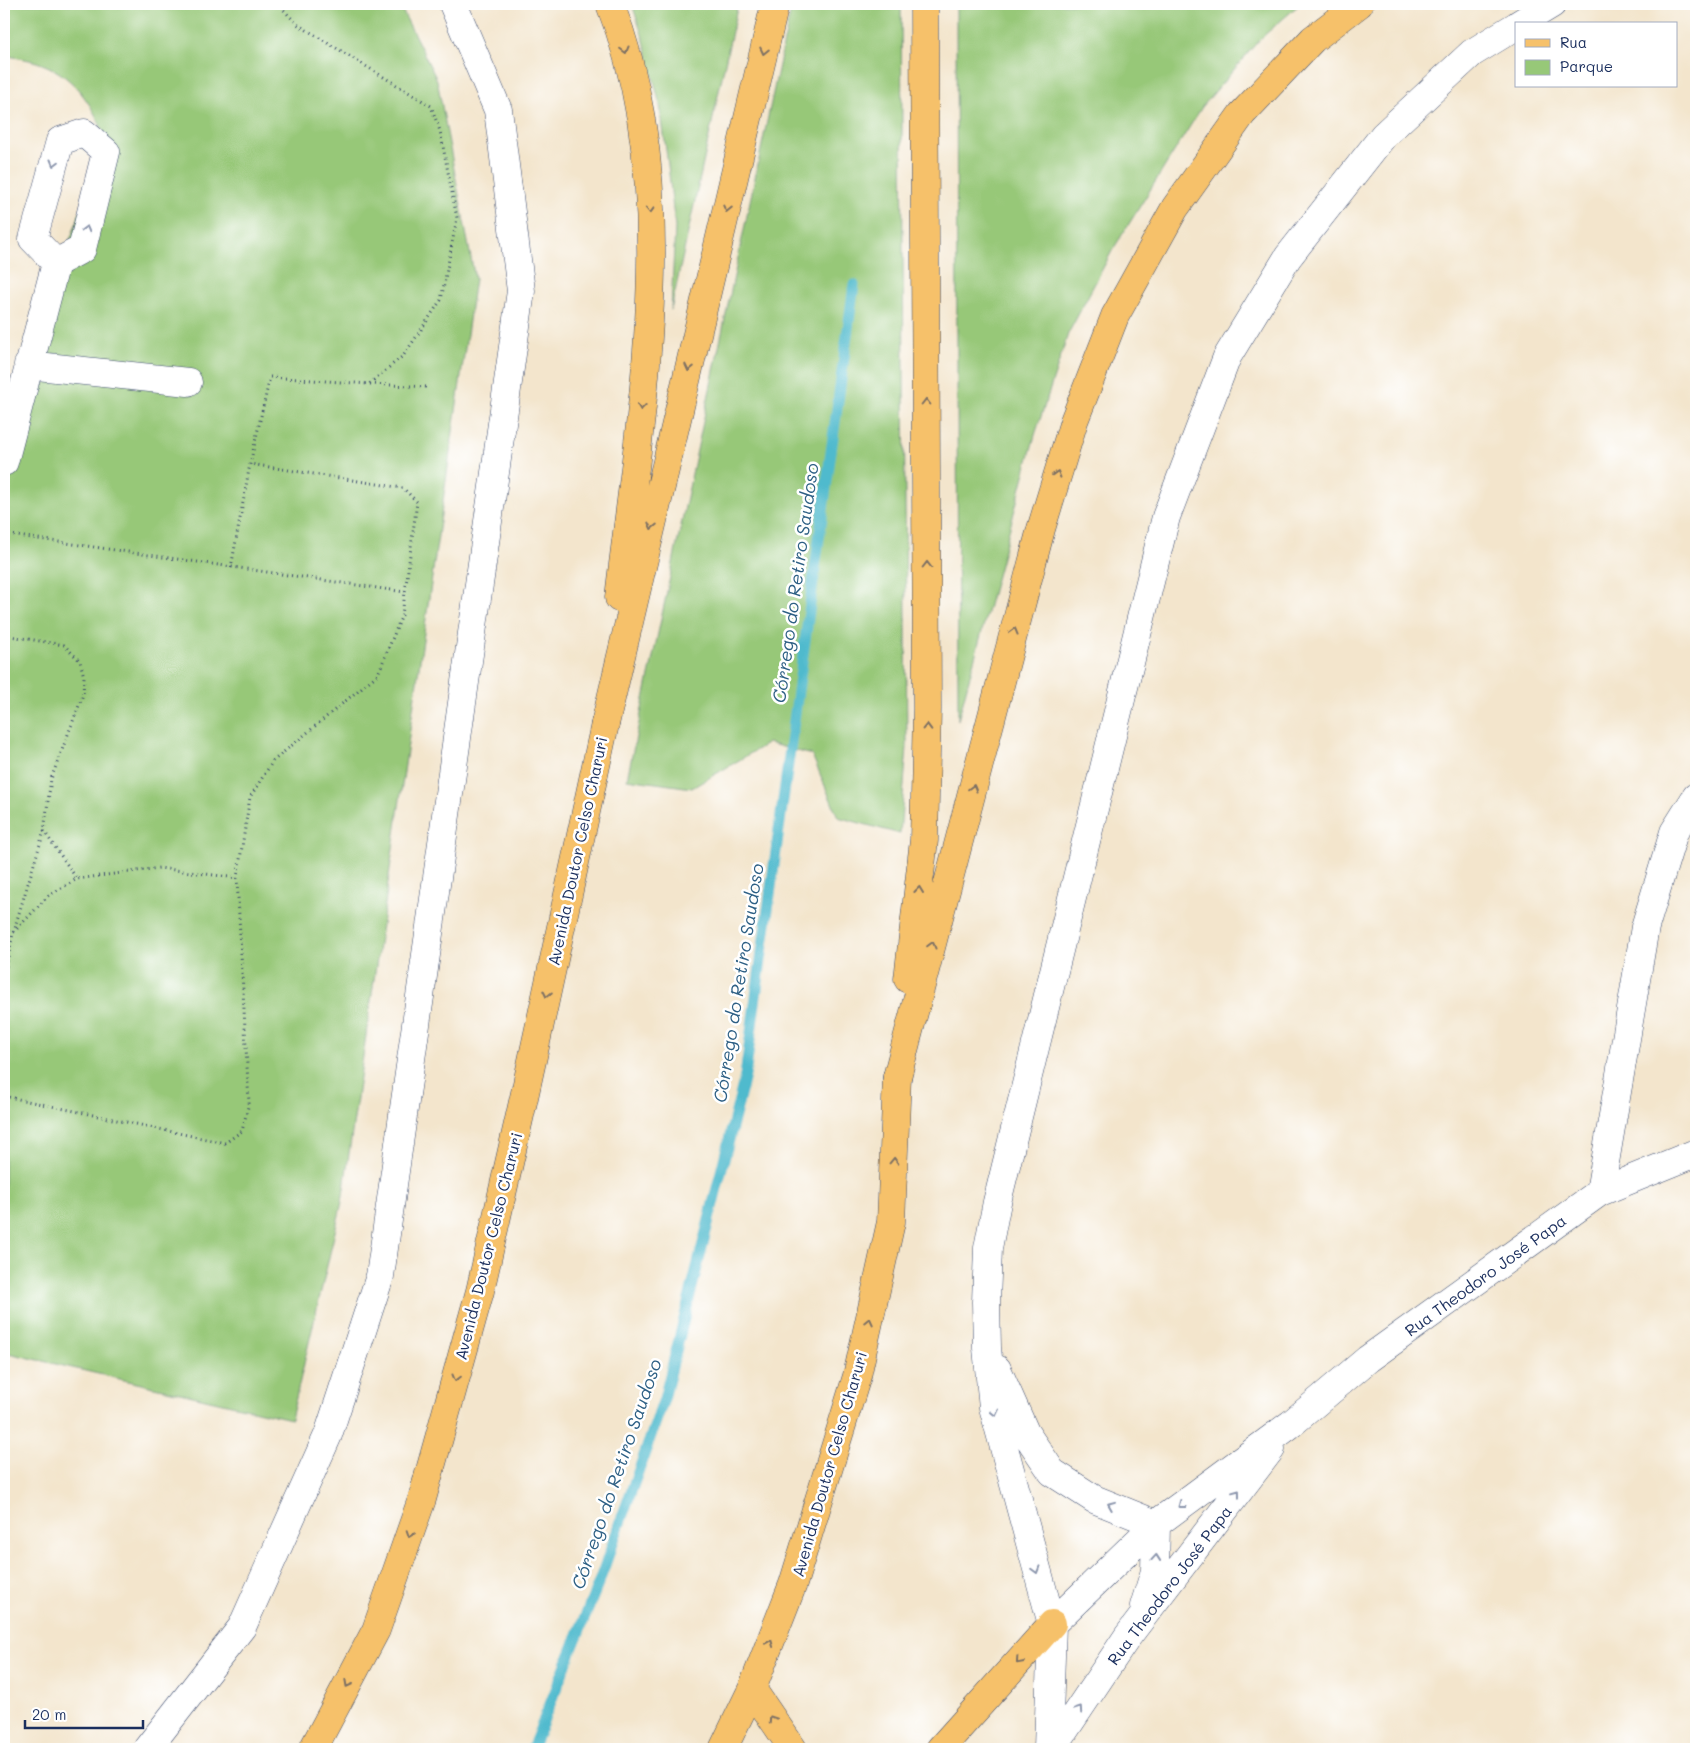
<svg xmlns="http://www.w3.org/2000/svg" width="1700" height="1753" viewBox="0 0 1700 1753" font-family="Mali,sans-serif">
<rect width="100%" height="100%" fill="#fff"/>
<filter id="ink" filterUnits="userSpaceOnUse"><feTurbulence type="fractalNoise" baseFrequency=".02" numOctaves="2"/><feDisplacementMap in="SourceGraphic" scale="10" xChannelSelector="R" yChannelSelector="G"/><feConvolveMatrix kernelMatrix="1 2 1 2 8 2 1 2 1" color-interpolation-filters="sRGB"/></filter>
<filter id="wash" filterUnits="userSpaceOnUse"><feTurbulence type="fractalNoise" baseFrequency=".0096" numOctaves="4" result="noise"/><feDisplacementMap in="SourceGraphic" scale="20" xChannelSelector="R" yChannelSelector="G"/><feGaussianBlur stdDeviation="1.12" result="paint"/><feColorMatrix in="noise" values="0 0 0 0 0 0 0 0 0 0 0 0 0 0 0 0 0 1.4 0 .05"/><feComposite in="paint" operator="in"/></filter>
<g filter="url(#wash)">
<rect width="100%" height="100%" fill="#f3e5cc"/>
<path fill="#97c878" stroke="#597c6b" d="M4,4H399L437,80L475,279L342,1202L291,1419L4,1352V486L45,309L106,141C96,109 75,76 42,64C30,59 16,58 4,55Z
M632,4H738L671,310L675,227L668,165L660,105L644,41Z
M792,4H901L907,747L900,834L838,817L812,755L768,743L692,788L627,779Z
M956,4H1300L1260,39L1202,107L1112,251L1068,334L1035,435L958,720Z"/>
<g fill="none" stroke-linecap="round" stroke-linejoin="round">
<path stroke="#50bacd" stroke-width="11" d="M532,1749L599,1582L664,1399L745,1076L854,285"/>
</g>
</g>
<g filter="url(#ink)">
<g fill="none" stroke-linecap="round" stroke-linejoin="round">
<g stroke="#3b4a6e" stroke-width="29">
<path id="minor" d="M1519,24L1552,4
M28,365L188,382
M4,462L56,263L82,249L106,152L84,133L60,141L33,239L56,263
M1600,1192L1645,927L1674,832L1696,797
M997,1369L1025,1432L1052,1472L1094,1499L1156,1524L1155,1571L1144,1606
M1052,1624L1156,1524L1291,1424L1368,1359L1600,1192L1696,1153
M147,1749L242,1627L328,1435L380,1276L521,291L498,110L453,4
M1048,1749L1052,1624L993,1407L987,1348L986,1302L988,1248L997,1202L1166,517L1227,357L1288,257L1384,135L1472,53L1516,26
M1052,1749L1128,1636L1271,1449"/>
</g>
<g stroke="#3b4a6e" stroke-width="29">
<path id="major" d="M752,1689L793,1749
M313,1749L376,1630L422,1499L480,1291L525,1093L605,724
M723,1749L752,1689L793,1584L857,1376L891,1222L897,1077
M940,1749L1052,1624"/>
</g>
<g stroke="#3b4a6e" stroke-width="29">
<path id="highway" d="M610,4C683,189 641,407 619,598
M605,724L775,4
M908,979L924,840L927,709L924,4
M897,1077L1041,529L1074,421L1115,316L1175,208L1242,114L1313,39L1359,4"/>
</g>
<path stroke="#3b4a6e" stroke-width="3" stroke-dasharray="1 4" stroke-linecap="butt" d="M370,384L428,387
M4,534L405,592
M231,568L250,464L270,377L369,384L404,355L441,300L457,218L440,131L431,106L297,24L278,4
M4,635L64,645L80,661L84,677L83,695L51,779L44,831L13,933L4,977
M44,831L77,879
M4,931L13,933L48,896L77,879L159,868L237,878
M4,1096L225,1143L242,1131L249,1103L237,878L250,797L273,761L378,674L402,615L417,502L403,488L250,464"/>
<use href="#minor" stroke="#fff" stroke-width="28"/>
<use href="#major" stroke="#f6c16b" stroke-width="28"/>
<use href="#highway" stroke="#f6c16b" stroke-width="28"/>
</g>
<defs><path id="oneway-chevron" d="M-2-3.5L2.5 0L-2 3.5" fill="none" stroke-width="1.6" stroke-linecap="round" stroke-linejoin="round" transform="scale(1.25)"/></defs>
<g stroke="#7e7164">
<use href="#oneway-chevron" transform="translate(625 50) rotate(75)"/>
<use href="#oneway-chevron" transform="translate(764 51) rotate(103)"/>
<use href="#oneway-chevron" transform="translate(727 209) rotate(103)"/>
<use href="#oneway-chevron" transform="translate(650 210) rotate(89)"/>
<use href="#oneway-chevron" transform="translate(689 368) rotate(103)"/>
<use href="#oneway-chevron" transform="translate(926 402) rotate(-90)"/>
<use href="#oneway-chevron" transform="translate(641 407) rotate(97)"/>
<use href="#oneway-chevron" transform="translate(1057 474) rotate(-73)"/>
<use href="#oneway-chevron" transform="translate(652 526) rotate(103)"/>
<use href="#oneway-chevron" transform="translate(927 565) rotate(-90)"/>
<use href="#oneway-chevron" transform="translate(1014 631) rotate(-75)"/>
<use href="#oneway-chevron" transform="translate(927 727) rotate(-89)"/>
<use href="#oneway-chevron" transform="translate(973 788) rotate(-75)"/>
<use href="#oneway-chevron" transform="translate(919 890) rotate(-83)"/>
<use href="#oneway-chevron" transform="translate(932 945) rotate(-75)"/>
<use href="#oneway-chevron" transform="translate(547 994) rotate(102)"/>
<use href="#oneway-chevron" transform="translate(894 1161) rotate(-88)"/>
<use href="#oneway-chevron" transform="translate(869 1321) rotate(-77)"/>
<use href="#oneway-chevron" transform="translate(456 1378) rotate(105)"/>
<use href="#oneway-chevron" transform="translate(410 1534) rotate(109)"/>
<use href="#oneway-chevron" transform="translate(770 1643) rotate(-68)"/>
<use href="#oneway-chevron" transform="translate(1019 1661) rotate(131)"/>
<use href="#oneway-chevron" transform="translate(348 1684) rotate(118)"/>
<use href="#oneway-chevron" transform="translate(772 1719) rotate(-124)"/>
</g>
<g stroke="#8d97ae">
<use href="#oneway-chevron" transform="translate(54 163) rotate(105)"/>
<use href="#oneway-chevron" transform="translate(86 229) rotate(-76)"/>
<use href="#oneway-chevron" transform="translate(995 1413) rotate(77)"/>
<use href="#oneway-chevron" transform="translate(1237 1493) rotate(-53)"/>
<use href="#oneway-chevron" transform="translate(1111 1505) rotate(-158)"/>
<use href="#oneway-chevron" transform="translate(1181 1505) rotate(143)"/>
<use href="#oneway-chevron" transform="translate(1156 1558) rotate(-85)"/>
<use href="#oneway-chevron" transform="translate(1036 1570) rotate(74)"/>
<use href="#oneway-chevron" transform="translate(1079 1709) rotate(-56)"/>
</g>
</g>
<g text-anchor="middle" dominant-baseline="central" stroke-width="5" stroke-linejoin="round" paint-order="stroke">
<g font-size="16" fill="#1b2f5e" stroke="#fff">
<text transform="translate(577 851) rotate(-78)">Avenida Doutor Celso Charuri</text>
<text transform="translate(488 1246) rotate(-76)">Avenida Doutor Celso Charuri</text>
<text transform="translate(1485 1275) rotate(-36)">Rua Theodoro José Papa</text>
<text transform="translate(829 1464) rotate(-74)">Avenida Doutor Celso Charuri</text>
<text transform="translate(1169 1585) rotate(-53)">Rua Theodoro José Papa</text>
</g>
<g font-size="18" font-style="italic" fill="#2e6085" stroke="#fff">
<text transform="translate(795 583) rotate(-82)">Córrego do Retiro Saudoso</text>
<text transform="translate(738 983) rotate(-81)">Córrego do Retiro Saudoso</text>
<text transform="translate(616 1474) rotate(-71)">Córrego do Retiro Saudoso</text>
</g>
</g>
<rect width="1700" height="1753" fill="none" stroke="#fff" stroke-width="20"/>
<rect x="1515" y="22" width="162" height="65" fill="#ffffff" stroke="#a4acbf"/>
<rect x="1525" y="39" width="25" height="8" fill="#f6c16b" stroke="#a4acbf"/>
<text x="1560" y="48" font-size="15" fill="#1b2f5e">Rua</text>
<rect x="1525" y="60" width="25" height="15" fill="#97c878" stroke="#a4acbf"/>
<text x="1560" y="72" font-size="15" fill="#1b2f5e">Parque</text>
<path d="M25 1720v8h118v-8" fill="none" stroke="#1b2f5e" stroke-width="2.5"/>
<text x="32" y="1720" font-size="15" fill="#1b2f5e" stroke="#ffffff" stroke-width="4" paint-order="stroke">20 m</text>
</svg>
